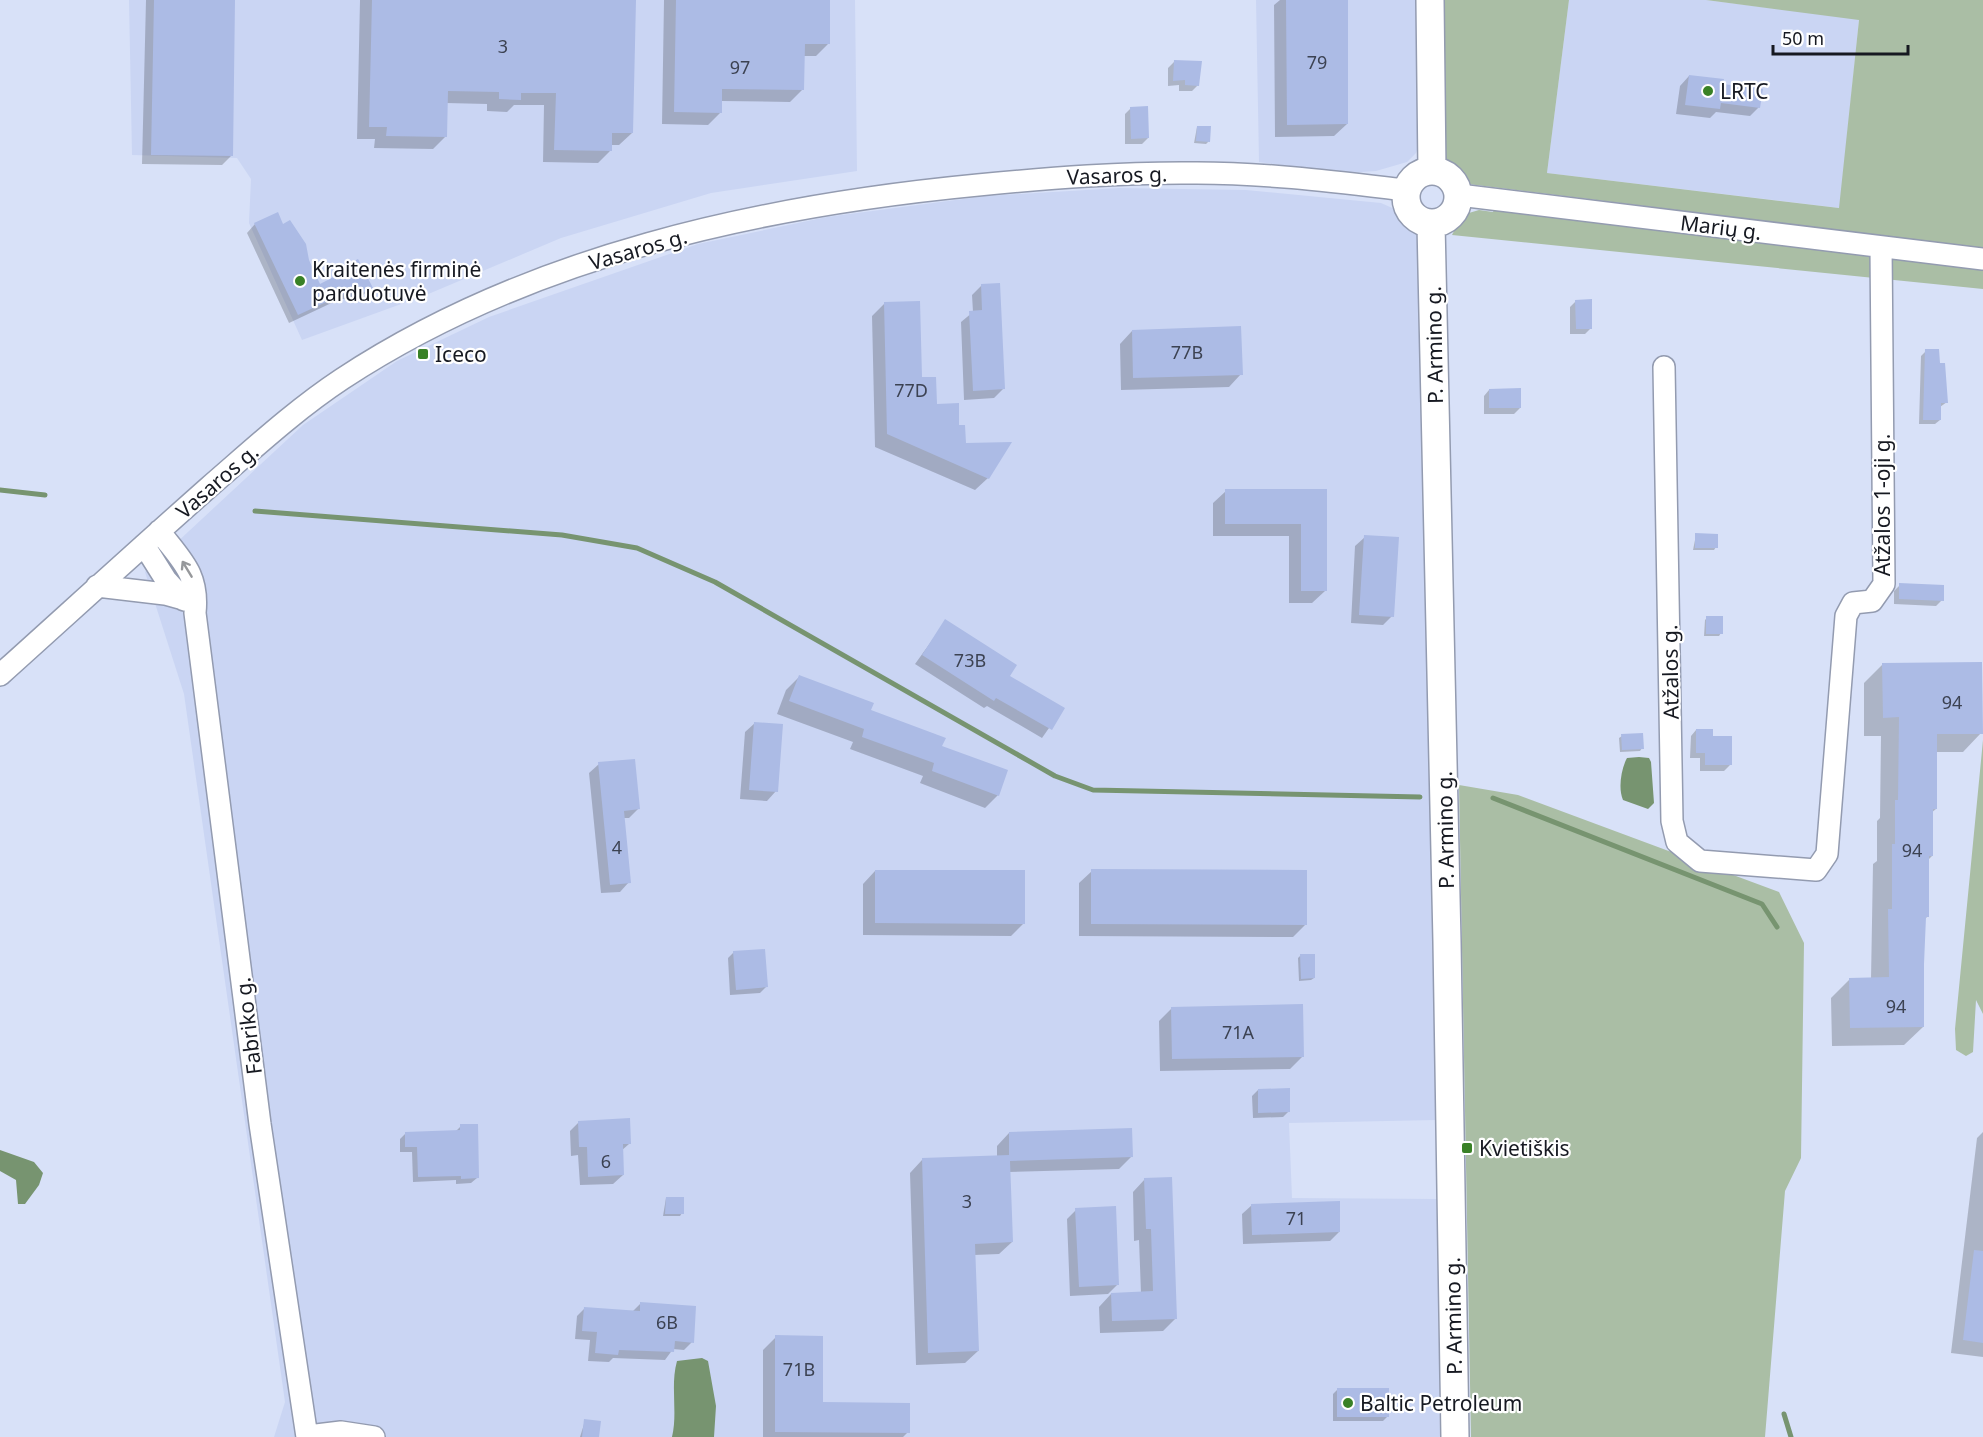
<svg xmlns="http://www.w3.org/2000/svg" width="1983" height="1437" viewBox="0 0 1983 1437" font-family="'Noto Sans',sans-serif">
<rect width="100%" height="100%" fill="#d8e1f8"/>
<path fill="#cad5f3" d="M129,0H855L857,171L711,193L561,238L426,295L302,340L249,223L251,179L237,158L132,155Z
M1256,0H1420L1421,140L1416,153L1407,162L1376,171L1346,173L1259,162Z
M1569,0H1706L1859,19L1840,208L1547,173Z
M1119,188L1246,190L1381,203L1399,211L1412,223L1422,249L1436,1120L1289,1123L1292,1198L1437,1199L1440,1437H274L285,1402L184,694L145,572L303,425L397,361L489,317L698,244L827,217L986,196Z"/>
<path fill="#aabea5" d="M1442,0H1569L1547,173L1839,208L1859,20L1706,0H1983V248L1460,183L1450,174L1446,161Z
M1494,209L1983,268V289L1452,235L1462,215L1479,210L1493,212Z
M1983,740V1014L1976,1000L1973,1052L1966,1056L1956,1050L1955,1029Z
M1459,785L1518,795L1779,892L1804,943L1801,1158L1785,1191L1765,1437H1471Z"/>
<path fill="#779470" d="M1639,757L1649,758L1651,762L1654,803L1648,809L1623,800C1618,789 1621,769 1627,758Z
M0,1150L34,1162L43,1173L39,1185L25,1204H18L16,1180L0,1171Z
M702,1358L708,1361L716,1406L714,1437H672C678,1412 670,1386 677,1361Z"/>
<path fill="#0003" d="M146,0H234L231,156L222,165L142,164Z
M360,0H635L632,133L619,145H610V151L598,163L543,162L544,105H514L507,112L487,111V104L446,103V136L433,149L374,148L375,139H357Z
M664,0H829L828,44L816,56H803V89L790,102L721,101V112L708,125L662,124Z
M1280,0H1346L1347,124L1334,136L1275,137L1274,5Z
M1174,62L1198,85L1192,91H1179V85L1168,86V68Z
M1689,76L1721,86L1759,107L1750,116L1716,112L1710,118L1676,114L1680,86Z
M1131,108L1148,138L1142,144H1125V114Z
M1197,127L1209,141L1206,144L1194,143Z
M255,224L282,226L319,286L335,278L344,268L371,288L362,296L349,303L347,299H340L289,323L247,233Z
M982,285L1003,389L994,398L964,400L961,322L973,312L972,295Z
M1576,301L1591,328L1585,334H1570V307Z
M885,303L935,405L958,427L964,445L988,478L975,490L875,447L872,316Z
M1132,331L1241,374L1229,387L1121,390L1120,344Z
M1926,351L1938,365L1947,402L1940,407V420L1935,424H1919L1921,356Z
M1489,390L1520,408L1514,414H1484V396Z
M1226,491H1325V591L1312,603H1289V536H1213V503Z
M1696,535L1716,547L1714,550H1693Z
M1365,537L1392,616L1383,625L1351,623L1355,546Z
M1900,585L1942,600L1936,606L1894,604V591Z
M1707,618L1721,633L1719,636H1704L1705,620Z
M946,621L1008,676L1063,708L1042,738L987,706L984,708L915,664Z
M1883,664L1981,733L1963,752H1935L1936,809L1931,813L1932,856L1928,860V916L1924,920L1923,1027L1904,1045L1832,1046L1831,998L1850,979H1871L1873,864L1877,861V821L1880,818L1881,736H1864V683Z
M799,677L941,747L998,795L985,808L920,783L923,776L850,749L853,742L777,714L786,690Z
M755,723L776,791L767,801L740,799L745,732Z
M1696,730L1711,738L1730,765L1724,771H1700V758H1690L1691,736Z
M1622,736L1642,748L1640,751L1620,752L1619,738Z
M599,764L639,808L629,818H623L629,882L620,892L601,893L589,773Z
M875,871L1024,923L1011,936L863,935V884Z
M1092,871L1306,924L1293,937L1079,936V883Z
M734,952L766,987L760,993L730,995L728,958Z
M1301,955L1314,978L1311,980L1299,981L1298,958Z
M1172,1008L1303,1056L1290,1069L1160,1071L1159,1021Z
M1258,1090L1289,1111L1283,1117L1253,1118L1252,1096Z
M579,1122L629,1144L621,1151L623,1175L613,1184L580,1185L578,1155L571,1156L570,1131Z
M461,1126L477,1178L471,1183L456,1184V1180L413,1182L412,1152H400V1139L406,1133L455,1132Z
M1983,1132V1357L1951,1353L1977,1138Z
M1009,1133L1132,1156L1119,1169L1009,1172L1012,1242L999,1254L974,1255L978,1351L965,1363L916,1365L910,1173L922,1160L997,1157V1146Z
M1145,1179L1176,1318L1163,1331L1100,1333L1099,1307L1111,1294L1141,1293L1139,1240L1134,1241L1133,1192Z
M666,1198L682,1213L680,1216H663Z
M1252,1205L1339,1232L1330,1241L1243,1244L1242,1214Z
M1076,1210L1118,1284L1108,1294L1070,1296L1067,1219Z
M641,1303L692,1342L684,1350L673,1349L665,1360L613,1358L609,1362L588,1361L590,1340L575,1339L577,1316L585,1308L632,1312Z
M776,1337L822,1404L908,1432L903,1437H763V1350Z
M1337,1390L1387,1417L1383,1421H1333V1394Z
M585,1421L598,1437H580Z"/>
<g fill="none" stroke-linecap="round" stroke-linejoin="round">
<path stroke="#779470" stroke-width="5" d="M0,490L45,495
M255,511L562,535L637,548L715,582L1055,776L1093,790L1420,797
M1493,798L1762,904L1777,927
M1784,1414L1791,1437"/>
</g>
<path fill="#acbbe5" d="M154,0H235L233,156L151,155Z
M372,0H636L633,133H612V151L554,150L556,93H521V100L499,99V92L448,91L447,137L386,136L387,127H369Z
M676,0H830V44H805L804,90L722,89V113L674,112Z
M1286,0H1348V124L1287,125Z
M1174,60L1202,61L1199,86L1185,85V80L1173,81Z
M1689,75L1724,79L1723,84L1763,89L1760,108L1721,103L1720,109L1685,105Z
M1148,106L1149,138L1131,139L1130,107Z
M1197,126H1211L1210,142L1196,141Z
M278,212L283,224L290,220L306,244L309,260L320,284L345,271L343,267L358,259L373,288L358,295L356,291H350L298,315L254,223Z
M1000,283L1005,389L973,391L969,311L982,310L981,284Z
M1592,299V329H1576L1575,300Z
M920,301L922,377H936L937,404L959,403V425H965L966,443L1012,442L989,479L887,434L884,302Z
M1241,326L1243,375L1133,378L1132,330Z
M1925,349H1939L1940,363H1945L1948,403H1941V420H1923Z
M1521,388V408H1489V389Z
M1225,489H1327V591H1301V524H1225Z
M1695,533L1718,534V548H1695Z
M1364,535L1399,537L1394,617L1359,615Z
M1899,583L1944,585V601L1899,599Z
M1706,616H1723V634H1706Z
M945,619L1017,665L1010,676L1065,708L1052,730L996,698L994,701L922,655Z
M1982,662L1983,734H1937V809H1933V856H1929V917H1926L1924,964V1027L1850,1028L1849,978L1889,977L1888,909H1892V844H1895V800H1898L1899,717L1883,718L1882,663Z
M799,675L874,703L871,710L946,738L942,746L1008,770L999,796L932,771L934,763L862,737L864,729L789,701Z
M754,722L783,724L778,792L749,790Z
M1696,729H1713V736H1732V765H1705V753H1696Z
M1643,733L1644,749L1622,750L1621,734Z
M635,759L640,809L624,811L631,883L610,885L598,762Z
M1091,869L1307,870V925L1091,924Z
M875,870H1025V924L875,923Z
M765,949L768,987L736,990L733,951Z
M1300,954H1315V978L1301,979Z
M1303,1004L1304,1057L1172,1059L1171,1007Z
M1290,1088V1112L1258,1113V1089Z
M630,1118L631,1144H623L624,1175L588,1177L587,1147H579L578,1121Z
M460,1124H478L479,1178L461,1179V1176L418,1177L417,1147H405V1132L460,1130Z
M1132,1128L1133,1157L1010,1161L1013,1242L975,1244L979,1351L928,1353L922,1158L1009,1155V1132Z
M1172,1177L1177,1319L1112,1321L1111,1293L1153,1291L1151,1229H1146L1144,1178Z
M666,1197H684V1214H665Z
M1340,1201V1232L1252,1235L1251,1204Z
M1116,1206L1119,1285L1079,1287L1075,1208Z
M1974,1250L1983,1251V1343L1963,1340Z
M640,1302L696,1306L694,1343L675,1341L674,1352L619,1350L618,1355L595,1353L597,1332L582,1331L584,1307L640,1311Z
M775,1335L823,1336V1402L910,1403V1433L775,1432Z
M1337,1388H1389V1417H1337Z
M584,1419L601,1421L599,1437H582Z"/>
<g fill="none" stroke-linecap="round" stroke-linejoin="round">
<g stroke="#939bb0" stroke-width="24">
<path id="minor" d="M1459,195L1983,259
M1664,367L1672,821L1677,842L1700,861L1816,870L1827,854L1846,616L1853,603L1872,601L1884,584L1881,247
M159,531C182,561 199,574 195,613L260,1124L307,1437
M144,545L166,580L184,600
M97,586L165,594L183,599
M0,675C70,612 139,549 209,487C252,450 295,410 342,379C529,256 759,206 978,185C1051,178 1124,172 1197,173C1267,173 1337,182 1406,190
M308,1436L341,1432L374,1437"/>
</g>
<g stroke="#939bb0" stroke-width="30">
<path id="major" d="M1430,0L1432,171
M1406 197a26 26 0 1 1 52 0a26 26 0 1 1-52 0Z
M1431,224L1447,942L1455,1437"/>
</g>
<use href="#minor" stroke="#fff" stroke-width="21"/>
<use href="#major" stroke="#fff" stroke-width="27"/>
</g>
<defs><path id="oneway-shaft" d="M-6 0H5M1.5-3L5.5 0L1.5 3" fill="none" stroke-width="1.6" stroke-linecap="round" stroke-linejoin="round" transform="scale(1.5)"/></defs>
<use stroke="#96989b" href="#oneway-shaft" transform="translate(187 569) rotate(-121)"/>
<g fill="#398126" stroke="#fff" stroke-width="2">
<circle cx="1708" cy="91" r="6"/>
<circle cx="300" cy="281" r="6"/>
<rect x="417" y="348" width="12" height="12" rx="3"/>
<rect x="1461" y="1142" width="12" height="12" rx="3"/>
<circle cx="1348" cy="1403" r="6"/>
</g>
<g text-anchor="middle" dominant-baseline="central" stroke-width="4.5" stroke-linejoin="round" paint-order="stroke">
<g font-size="18" fill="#3c4252">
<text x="503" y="46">3</text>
<text x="1317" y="62">79</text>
<text x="740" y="67">97</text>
<text x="1187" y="352">77B</text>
<text x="911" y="390">77D</text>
<text x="970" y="660">73B</text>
<text x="1952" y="702">94</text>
<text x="617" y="847">4</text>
<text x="1912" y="850">94</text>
<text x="1896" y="1006">94</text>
<text x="1238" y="1032">71A</text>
<text x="606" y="1161">6</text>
<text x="967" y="1201">3</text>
<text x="1296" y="1218">71</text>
<text x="667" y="1322">6B</text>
<text x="799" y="1369">71B</text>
</g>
<g font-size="21" fill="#161921" stroke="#fff" text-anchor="start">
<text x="1720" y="91">LRTC</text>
<text x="312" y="269">Kraitenės firminė<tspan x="312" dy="24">parduotuvė</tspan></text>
<text x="435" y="354">Iceco</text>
<text x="1479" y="1148">Kvietiškis</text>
<text x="1360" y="1403">Baltic Petroleum</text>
</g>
<g font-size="21" fill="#161921" stroke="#fff">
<text transform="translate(1117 175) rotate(-2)">Vasaros g.</text>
<text transform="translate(1721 227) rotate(7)">Marių g.</text>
<text transform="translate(638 249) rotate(-16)">Vasaros g.</text>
<text transform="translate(1434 345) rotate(-91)">P. Armino g.</text>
<text transform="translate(217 481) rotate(-41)">Vasaros g.</text>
<text transform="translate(1882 505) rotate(-90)">Atžalos 1-oji g.</text>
<text transform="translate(1670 672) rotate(-91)">Atžalos g.</text>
<text transform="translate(1445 830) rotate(-91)">P. Armino g.</text>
<text transform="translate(248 1026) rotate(-97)">Fabriko g.</text>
<text transform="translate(1453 1316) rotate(-91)">P. Armino g.</text>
</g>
</g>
<path d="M1773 45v9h135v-9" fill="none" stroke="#161921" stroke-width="3"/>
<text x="1782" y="45" font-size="18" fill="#161921" stroke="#ffffff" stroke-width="4.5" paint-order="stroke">50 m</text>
</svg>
